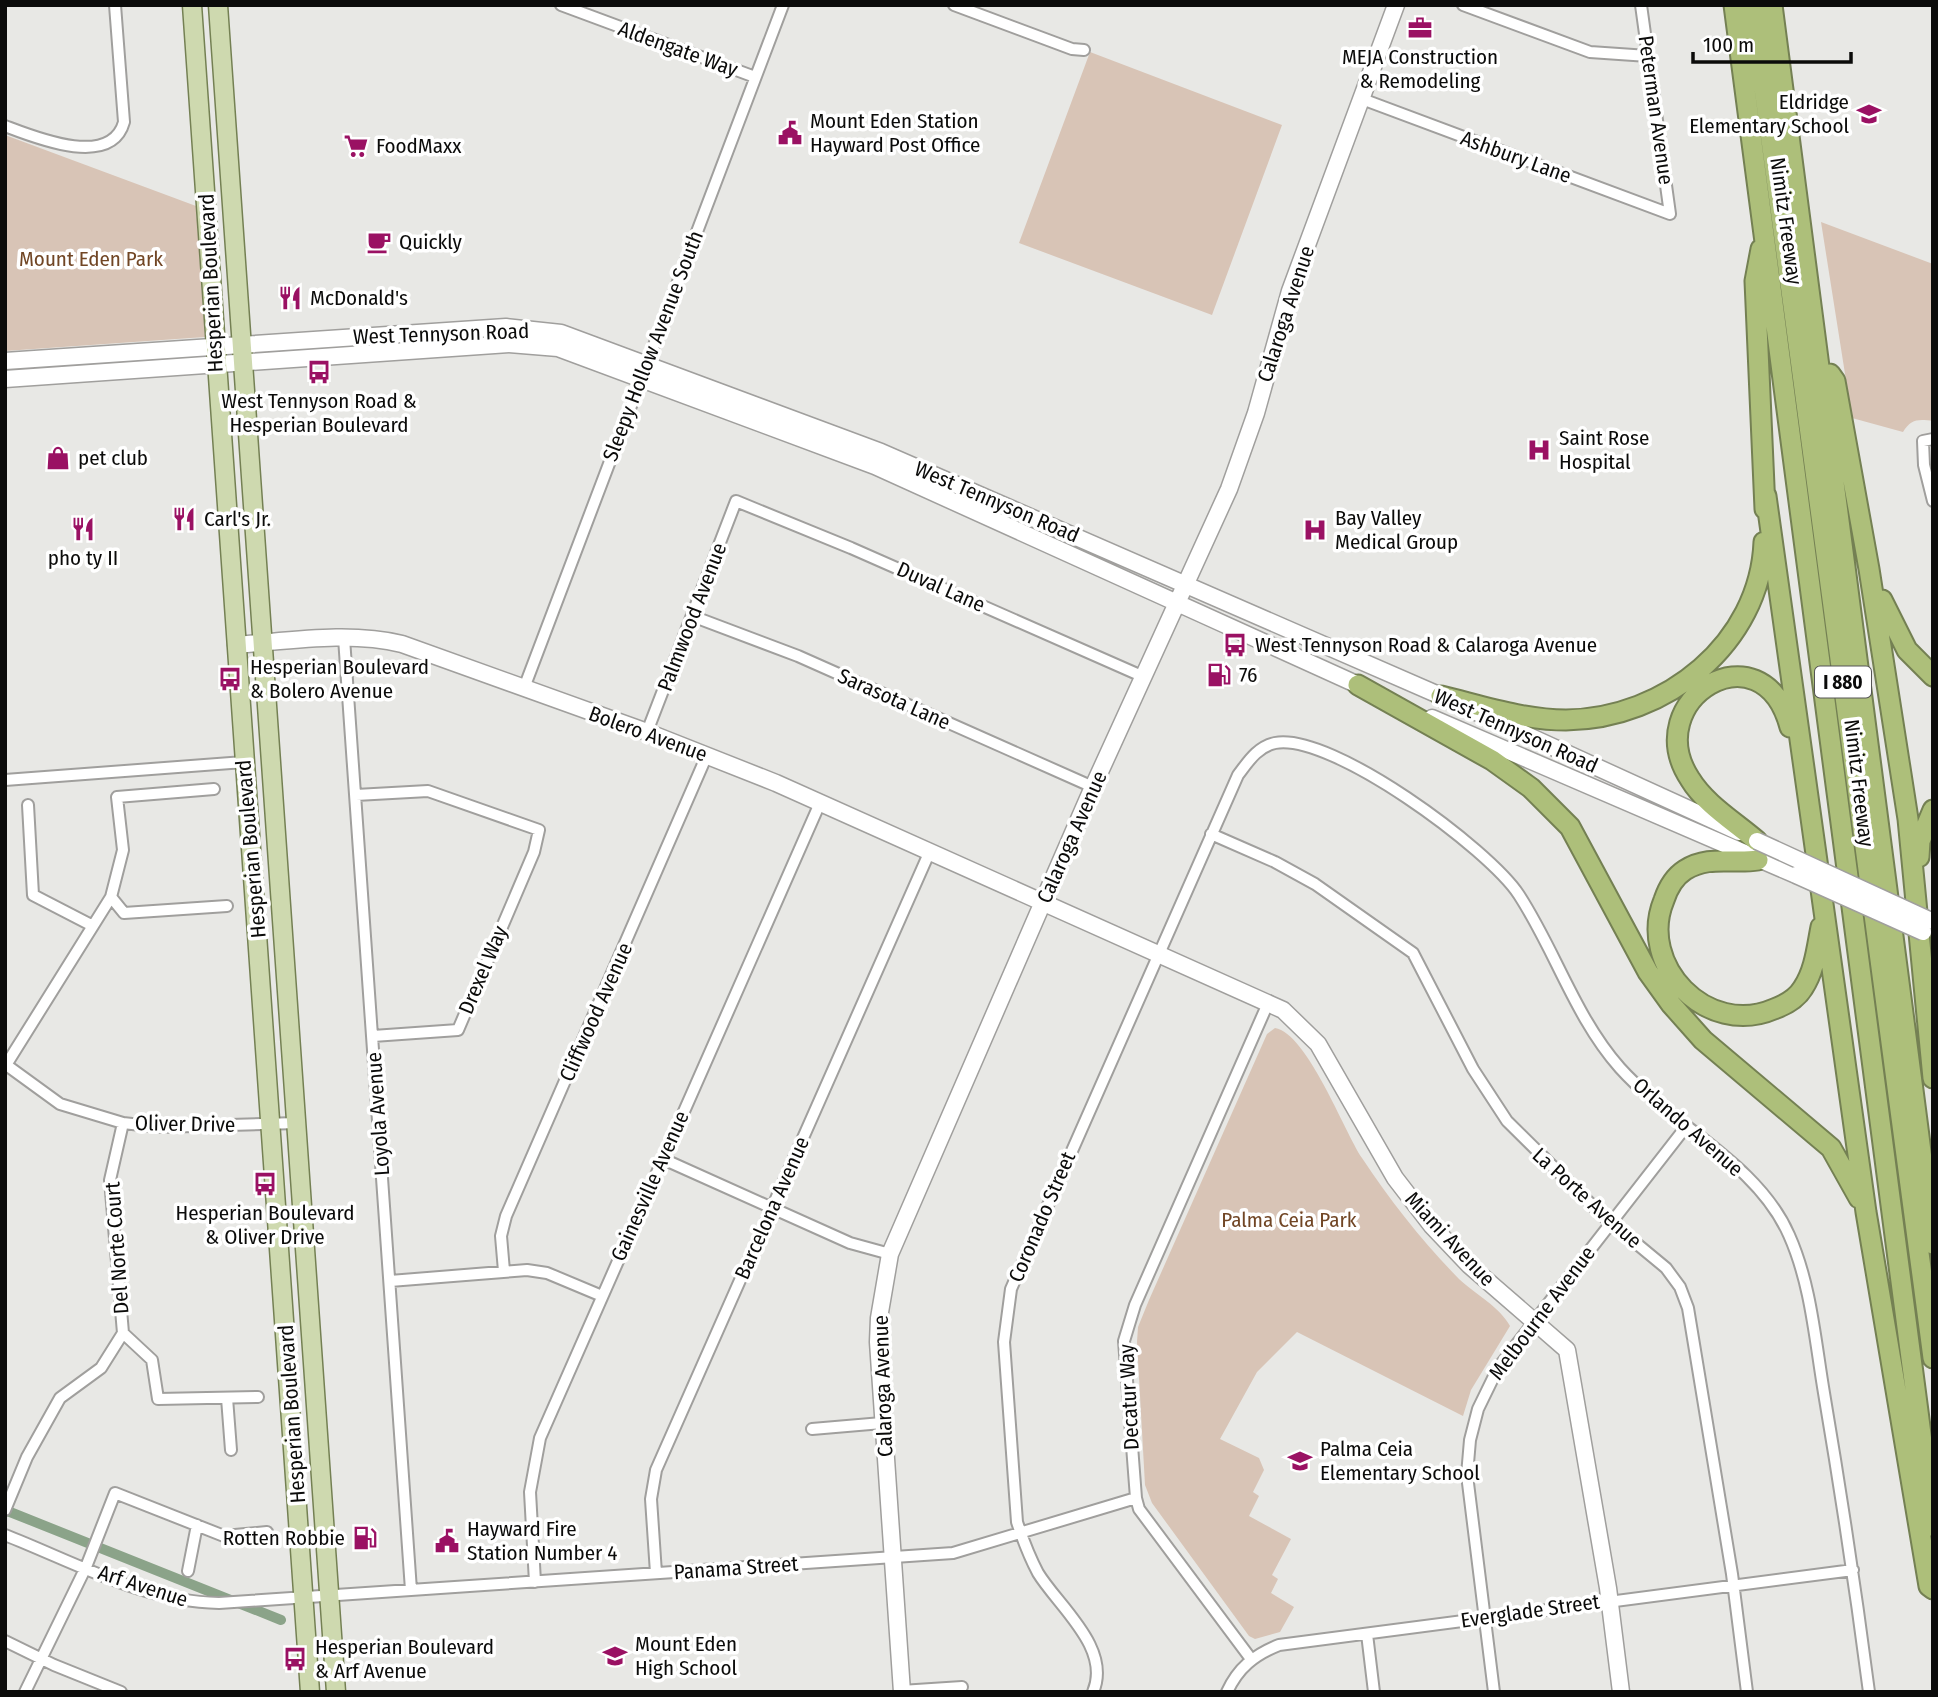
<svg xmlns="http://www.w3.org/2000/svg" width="1938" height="1697" viewBox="0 0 1938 1697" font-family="'Fira Sans Condensed',sans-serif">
<rect width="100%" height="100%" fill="#e8e8e5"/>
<path fill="#d8c4b6" d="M1090,52L1282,125L1212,315L1019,243Z
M5,135L196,206L205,337L5,351Z
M1821,222L1933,264V421C1918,419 1911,419 1903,432L1852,418Z
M1275,1028C1307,1033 1344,1131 1362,1158C1391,1202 1423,1242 1459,1279C1475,1294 1500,1307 1510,1326L1471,1390L1463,1416L1297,1332L1257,1372L1220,1439L1259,1458L1264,1470L1253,1492L1259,1496L1249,1516L1291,1539L1272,1575L1278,1579L1271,1593L1294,1607L1280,1632L1255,1639L1249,1636L1152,1503L1145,1485L1137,1342L1138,1327L1149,1300L1267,1034Z"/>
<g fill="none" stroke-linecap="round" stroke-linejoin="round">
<path stroke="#8ba389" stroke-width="10" d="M5,1510L281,1620"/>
<g stroke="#a09f9d" stroke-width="14">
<path id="street" d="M561,5L755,77
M954,5L1072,49L1084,50
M1463,5L1590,52L1648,56
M1362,99L1670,214L1641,5
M5,126C34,137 111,169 124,122L115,5
M1933,439L1923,441L1924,465L1933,501
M692,616L798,656L1093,787
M344,638L411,1590
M524,688L783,5
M647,732L736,501L851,548L1144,677
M5,780L244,762
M356,795L428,791L539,830L534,852L458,1030L373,1036
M28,805L33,895L93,926
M1211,834L1275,862L1315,884L1413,953L1473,1069L1507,1121L1602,1215L1666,1268L1680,1287L1688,1308L1732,1574L1747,1692
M111,897L124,913L227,906
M5,1064L60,1104L123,1123L159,1127L297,1123
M6,1065L111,897L123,850L117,797L214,789
M663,1159L850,1243L890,1254
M504,1271L501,1236L506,1216L707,755
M390,1281L527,1270L547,1273L602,1296
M123,1333L110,1180L123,1123
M123,1333L152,1360L158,1399L258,1397
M227,1398L231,1450
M812,1429L882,1423
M5,1510L27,1457L60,1398L101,1368L123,1333
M5,1535C74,1562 144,1602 219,1603L953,1553L1136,1498
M188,1571L197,1525
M656,1573L651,1499L656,1470L930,851
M535,1582L530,1492L540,1438L820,803
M1367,1634L1374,1692
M5,1641L54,1665L121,1692
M1251,1659L1139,1509L1136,1498L1124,1341L1135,1305L1269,1001
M901,1691L962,1687
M25,1692L86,1567L115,1493L224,1536L267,1532
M1093,1692C1112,1648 1058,1606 1038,1573C1029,1556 1023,1540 1017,1522L1004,1342L1011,1289L1238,775C1248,762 1257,747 1275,743C1331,732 1489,849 1519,895C1556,952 1575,1017 1620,1068C1672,1126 1757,1162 1789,1235C1811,1284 1815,1340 1824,1393C1841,1493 1856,1592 1869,1692
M1227,1692C1238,1668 1254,1655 1279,1645L1853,1570
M1494,1692L1467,1475L1470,1440L1478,1409L1498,1368L1685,1128"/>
</g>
<g stroke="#a09f9d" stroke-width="19">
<path id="secondary" d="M5,361L506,327L561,333L881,452L1441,696L1739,832
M5,379L509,344L558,348L875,466L1367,689
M236,645C290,641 349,631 402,644L647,732L776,783L1283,1010L1318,1044L1395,1178L1432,1226L1469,1265L1567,1350L1608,1588L1621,1692
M1432,718L1796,875
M902,1692L878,1342L879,1318L890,1254L1093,787L1229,489L1256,413L1290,291L1396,5"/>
</g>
<g stroke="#748053" stroke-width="21">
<path id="primary" d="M192,5L310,1692
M218,5L336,1692"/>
</g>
<g stroke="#748053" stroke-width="23">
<path id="highway" d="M1734,5L1933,1526
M1753,5L1933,1358
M1772,5L1933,1244
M1761,249L1755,281L1765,509
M1830,374L1835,381L1869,569L1908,819L1933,1078
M1766,496L1866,1212L1929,1586L1933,1589
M1882,600L1907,650L1933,676
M1358,685L1492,760L1531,788L1570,827L1648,972L1671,1004L1703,1040L1831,1148L1859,1198
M1441,696C1482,706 1524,720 1566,720C1666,719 1760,643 1764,542
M1757,841C1735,822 1705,804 1690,779C1638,700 1762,623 1790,727
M1919,857L1920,841L1933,810
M1758,860C1732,864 1709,855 1685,870C1674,877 1668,888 1664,900C1637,965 1707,1038 1774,1009C1785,1005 1797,998 1803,988C1815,970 1817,947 1821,927"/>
</g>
<use href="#street" stroke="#fff" stroke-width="10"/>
<use href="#secondary" stroke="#fff" stroke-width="16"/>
<use href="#primary" stroke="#ced9af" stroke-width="18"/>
<use href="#highway" stroke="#adbf7a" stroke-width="19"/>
<g stroke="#a09f9d" stroke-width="19" stroke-linecap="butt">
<path id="secondary-bridge" d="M1757,841L1929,920
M1796,875L1923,932"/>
</g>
<use href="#secondary-bridge" stroke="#fff" stroke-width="16"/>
</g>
<defs>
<g id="office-bare" transform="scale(1.89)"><path d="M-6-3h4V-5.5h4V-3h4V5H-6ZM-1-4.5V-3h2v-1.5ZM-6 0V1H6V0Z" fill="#9a1163" stroke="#fff" stroke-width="2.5" paint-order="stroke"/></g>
<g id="school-bare" transform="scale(1.89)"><path d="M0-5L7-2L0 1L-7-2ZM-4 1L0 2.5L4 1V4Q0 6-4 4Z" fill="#9a1163" stroke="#fff" stroke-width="2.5" paint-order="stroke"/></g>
<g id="civic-bare" transform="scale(1.89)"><path d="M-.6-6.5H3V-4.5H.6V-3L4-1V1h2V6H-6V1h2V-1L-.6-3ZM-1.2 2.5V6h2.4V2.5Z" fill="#9a1163" stroke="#fff" stroke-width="2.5" paint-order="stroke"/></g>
<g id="supermarket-bare" transform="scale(1.89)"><path d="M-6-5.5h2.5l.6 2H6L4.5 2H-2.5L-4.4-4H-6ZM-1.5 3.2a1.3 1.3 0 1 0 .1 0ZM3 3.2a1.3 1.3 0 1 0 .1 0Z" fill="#9a1163" stroke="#fff" stroke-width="2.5" paint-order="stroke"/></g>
<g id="cafe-bare" transform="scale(1.89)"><path d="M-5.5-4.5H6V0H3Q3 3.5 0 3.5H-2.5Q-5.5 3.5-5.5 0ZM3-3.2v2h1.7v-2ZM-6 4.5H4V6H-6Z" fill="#9a1163" stroke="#fff" stroke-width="2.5" paint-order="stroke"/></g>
<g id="restaurant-bare" transform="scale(1.89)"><path d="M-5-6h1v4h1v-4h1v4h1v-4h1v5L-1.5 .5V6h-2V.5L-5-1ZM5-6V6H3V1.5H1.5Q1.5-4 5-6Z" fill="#9a1163" stroke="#fff" stroke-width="2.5" paint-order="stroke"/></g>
<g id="bus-bare" transform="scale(1.89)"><path d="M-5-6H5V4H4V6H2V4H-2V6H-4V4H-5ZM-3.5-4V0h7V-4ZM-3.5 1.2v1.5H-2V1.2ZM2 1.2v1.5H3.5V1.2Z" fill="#9a1163" stroke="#fff" stroke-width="2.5" paint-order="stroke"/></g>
<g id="hospital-bare" transform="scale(1.89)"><path d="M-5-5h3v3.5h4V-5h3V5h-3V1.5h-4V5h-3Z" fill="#9a1163" stroke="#fff" stroke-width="2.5" paint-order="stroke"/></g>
<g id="shop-bare" transform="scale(1.89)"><path d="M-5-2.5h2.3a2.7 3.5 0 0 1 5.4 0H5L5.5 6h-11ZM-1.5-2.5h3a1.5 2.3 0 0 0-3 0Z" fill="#9a1163" stroke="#fff" stroke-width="2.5" paint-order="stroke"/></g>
<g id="fuel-bare" transform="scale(1.89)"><path d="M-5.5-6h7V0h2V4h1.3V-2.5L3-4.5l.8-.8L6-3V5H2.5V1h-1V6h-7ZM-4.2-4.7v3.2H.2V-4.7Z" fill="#9a1163" stroke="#fff" stroke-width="2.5" paint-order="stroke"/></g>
</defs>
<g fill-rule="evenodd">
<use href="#office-bare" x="1420" y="28"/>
<use href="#school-bare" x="1869" y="114"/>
<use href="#civic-bare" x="790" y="133"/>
<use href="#supermarket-bare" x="356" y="146"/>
<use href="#cafe-bare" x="379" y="242"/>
<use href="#restaurant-bare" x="290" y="298"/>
<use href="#bus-bare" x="319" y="372"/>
<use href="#hospital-bare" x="1539" y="450"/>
<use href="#shop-bare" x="58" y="458"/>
<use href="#restaurant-bare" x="184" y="519"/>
<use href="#restaurant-bare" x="83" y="529"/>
<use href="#hospital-bare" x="1315" y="530"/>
<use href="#bus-bare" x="1235" y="645"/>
<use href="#fuel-bare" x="1219" y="675"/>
<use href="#bus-bare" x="230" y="679"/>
<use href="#bus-bare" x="265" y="1184"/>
<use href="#school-bare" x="1300" y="1461"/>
<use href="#fuel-bare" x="365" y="1538"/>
<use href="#civic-bare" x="447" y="1541"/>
<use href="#school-bare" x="615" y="1656"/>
<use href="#bus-bare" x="295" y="1659"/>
</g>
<g text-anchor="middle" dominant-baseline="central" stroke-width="7" stroke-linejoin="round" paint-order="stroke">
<rect fill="#fff" stroke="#545454" stroke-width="2" x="1815" y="666.5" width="56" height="31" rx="5"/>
<g font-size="19" font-weight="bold" fill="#0b0b0a">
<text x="1843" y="682">I 880</text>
</g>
<g font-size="21" fill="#0b0b0a" stroke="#fff">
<text transform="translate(678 49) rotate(20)">Aldengate Way</text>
<text transform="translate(1656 110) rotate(82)">Peterman Avenue</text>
<text transform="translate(1516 157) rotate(20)">Ashbury Lane</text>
<text transform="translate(1786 221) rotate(82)">Nimitz Freeway</text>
<text transform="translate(211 283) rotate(-93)">Hesperian Boulevard</text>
<text transform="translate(1286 314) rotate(-72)">Calaroga Avenue</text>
<text transform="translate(441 334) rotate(-2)">West Tennyson Road</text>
<text transform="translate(653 346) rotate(-69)">Sleepy Hollow Avenue South</text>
<text transform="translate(997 502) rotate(23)">West Tennyson Road</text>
<text transform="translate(941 587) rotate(24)">Duval Lane</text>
<text transform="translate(692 617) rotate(-69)">Palmwood Avenue</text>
<text transform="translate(894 699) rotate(24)">Sarasota Lane</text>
<text transform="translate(1516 731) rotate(24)">West Tennyson Road</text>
<text transform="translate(648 734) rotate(20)">Bolero Avenue</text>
<text transform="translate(1859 783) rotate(83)">Nimitz Freeway</text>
<text transform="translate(1072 837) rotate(-66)">Calaroga Avenue</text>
<text transform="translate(251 849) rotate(-95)">Hesperian Boulevard</text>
<text transform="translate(483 970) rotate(-67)">Drexel Way</text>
<text transform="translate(596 1012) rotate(-66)">Cliffwood Avenue</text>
<text transform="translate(378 1114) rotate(-94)">Loyola Avenue</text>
<text transform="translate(185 1124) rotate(1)">Oliver Drive</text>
<text transform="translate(1688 1127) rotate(41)">Orlando Avenue</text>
<text transform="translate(650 1186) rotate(-66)">Gainesville Avenue</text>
<text transform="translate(1587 1198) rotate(42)">La Porte Avenue</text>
<text transform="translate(772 1208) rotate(-66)">Barcelona Avenue</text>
<text transform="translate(1042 1217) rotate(-67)">Coronado Street</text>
<text transform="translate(1450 1239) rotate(47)">Miami Avenue</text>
<text transform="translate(117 1248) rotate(-94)">Del Norte Court</text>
<text transform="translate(1542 1313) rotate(-53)">Melbourne Avenue</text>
<text transform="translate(883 1386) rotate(-92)">Calaroga Avenue</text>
<text transform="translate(1129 1397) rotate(-93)">Decatur Way</text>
<text transform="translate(292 1414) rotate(-94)">Hesperian Boulevard</text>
<text transform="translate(736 1568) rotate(-4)">Panama Street</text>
<text transform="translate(143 1586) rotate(18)">Arf Avenue</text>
<text transform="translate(1530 1611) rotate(-8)">Everglade Street</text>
</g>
<g font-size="21" fill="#0b0b0a" stroke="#fff" text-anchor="start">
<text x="1420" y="57" text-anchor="middle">MEJA Construction<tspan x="1420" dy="24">&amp; Remodeling</tspan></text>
<text x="1849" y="102" text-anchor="end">Eldridge<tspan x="1849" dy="24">Elementary School</tspan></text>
<text x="810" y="121">Mount Eden Station<tspan x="810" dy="24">Hayward Post Office</tspan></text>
<text x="376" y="146">FoodMaxx</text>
<text x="399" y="242">Quickly</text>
<text x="310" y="298">McDonald's</text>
<text x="319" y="401" text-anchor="middle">West Tennyson Road &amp;<tspan x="319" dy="24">Hesperian Boulevard</tspan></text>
<text x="1559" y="438">Saint Rose<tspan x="1559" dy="24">Hospital</tspan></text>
<text x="78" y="458">pet club</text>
<text x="1335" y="518">Bay Valley<tspan x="1335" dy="24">Medical Group</tspan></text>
<text x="204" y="519">Carl's Jr.</text>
<text x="83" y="558" text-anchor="middle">pho ty II</text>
<text x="1255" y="645">West Tennyson Road &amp; Calaroga Avenue</text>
<text x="250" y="667">Hesperian Boulevard<tspan x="250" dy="24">&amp; Bolero Avenue</tspan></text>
<text x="1239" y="675">76</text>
<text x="265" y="1213" text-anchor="middle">Hesperian Boulevard<tspan x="265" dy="24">&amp; Oliver Drive</tspan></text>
<text x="1320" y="1449">Palma Ceia<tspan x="1320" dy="24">Elementary School</tspan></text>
<text x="467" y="1529">Hayward Fire<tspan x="467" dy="24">Station Number 4</tspan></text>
<text x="345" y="1538" text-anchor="end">Rotten Robbie</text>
<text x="635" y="1644">Mount Eden<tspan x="635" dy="24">High School</tspan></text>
<text x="315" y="1647">Hesperian Boulevard<tspan x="315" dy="24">&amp; Arf Avenue</tspan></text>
</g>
<g font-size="21" fill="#714625" stroke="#fff">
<text x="91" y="259">Mount Eden Park</text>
<text x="1289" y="1220">Palma Ceia Park</text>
</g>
</g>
<rect width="1938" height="1697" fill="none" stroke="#0b0b0a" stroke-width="14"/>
<path d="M1693 52v10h158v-10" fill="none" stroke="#0b0b0a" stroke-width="3.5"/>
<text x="1703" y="52" font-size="21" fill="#0b0b0a" stroke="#ffffff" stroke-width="5" paint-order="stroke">100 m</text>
</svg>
